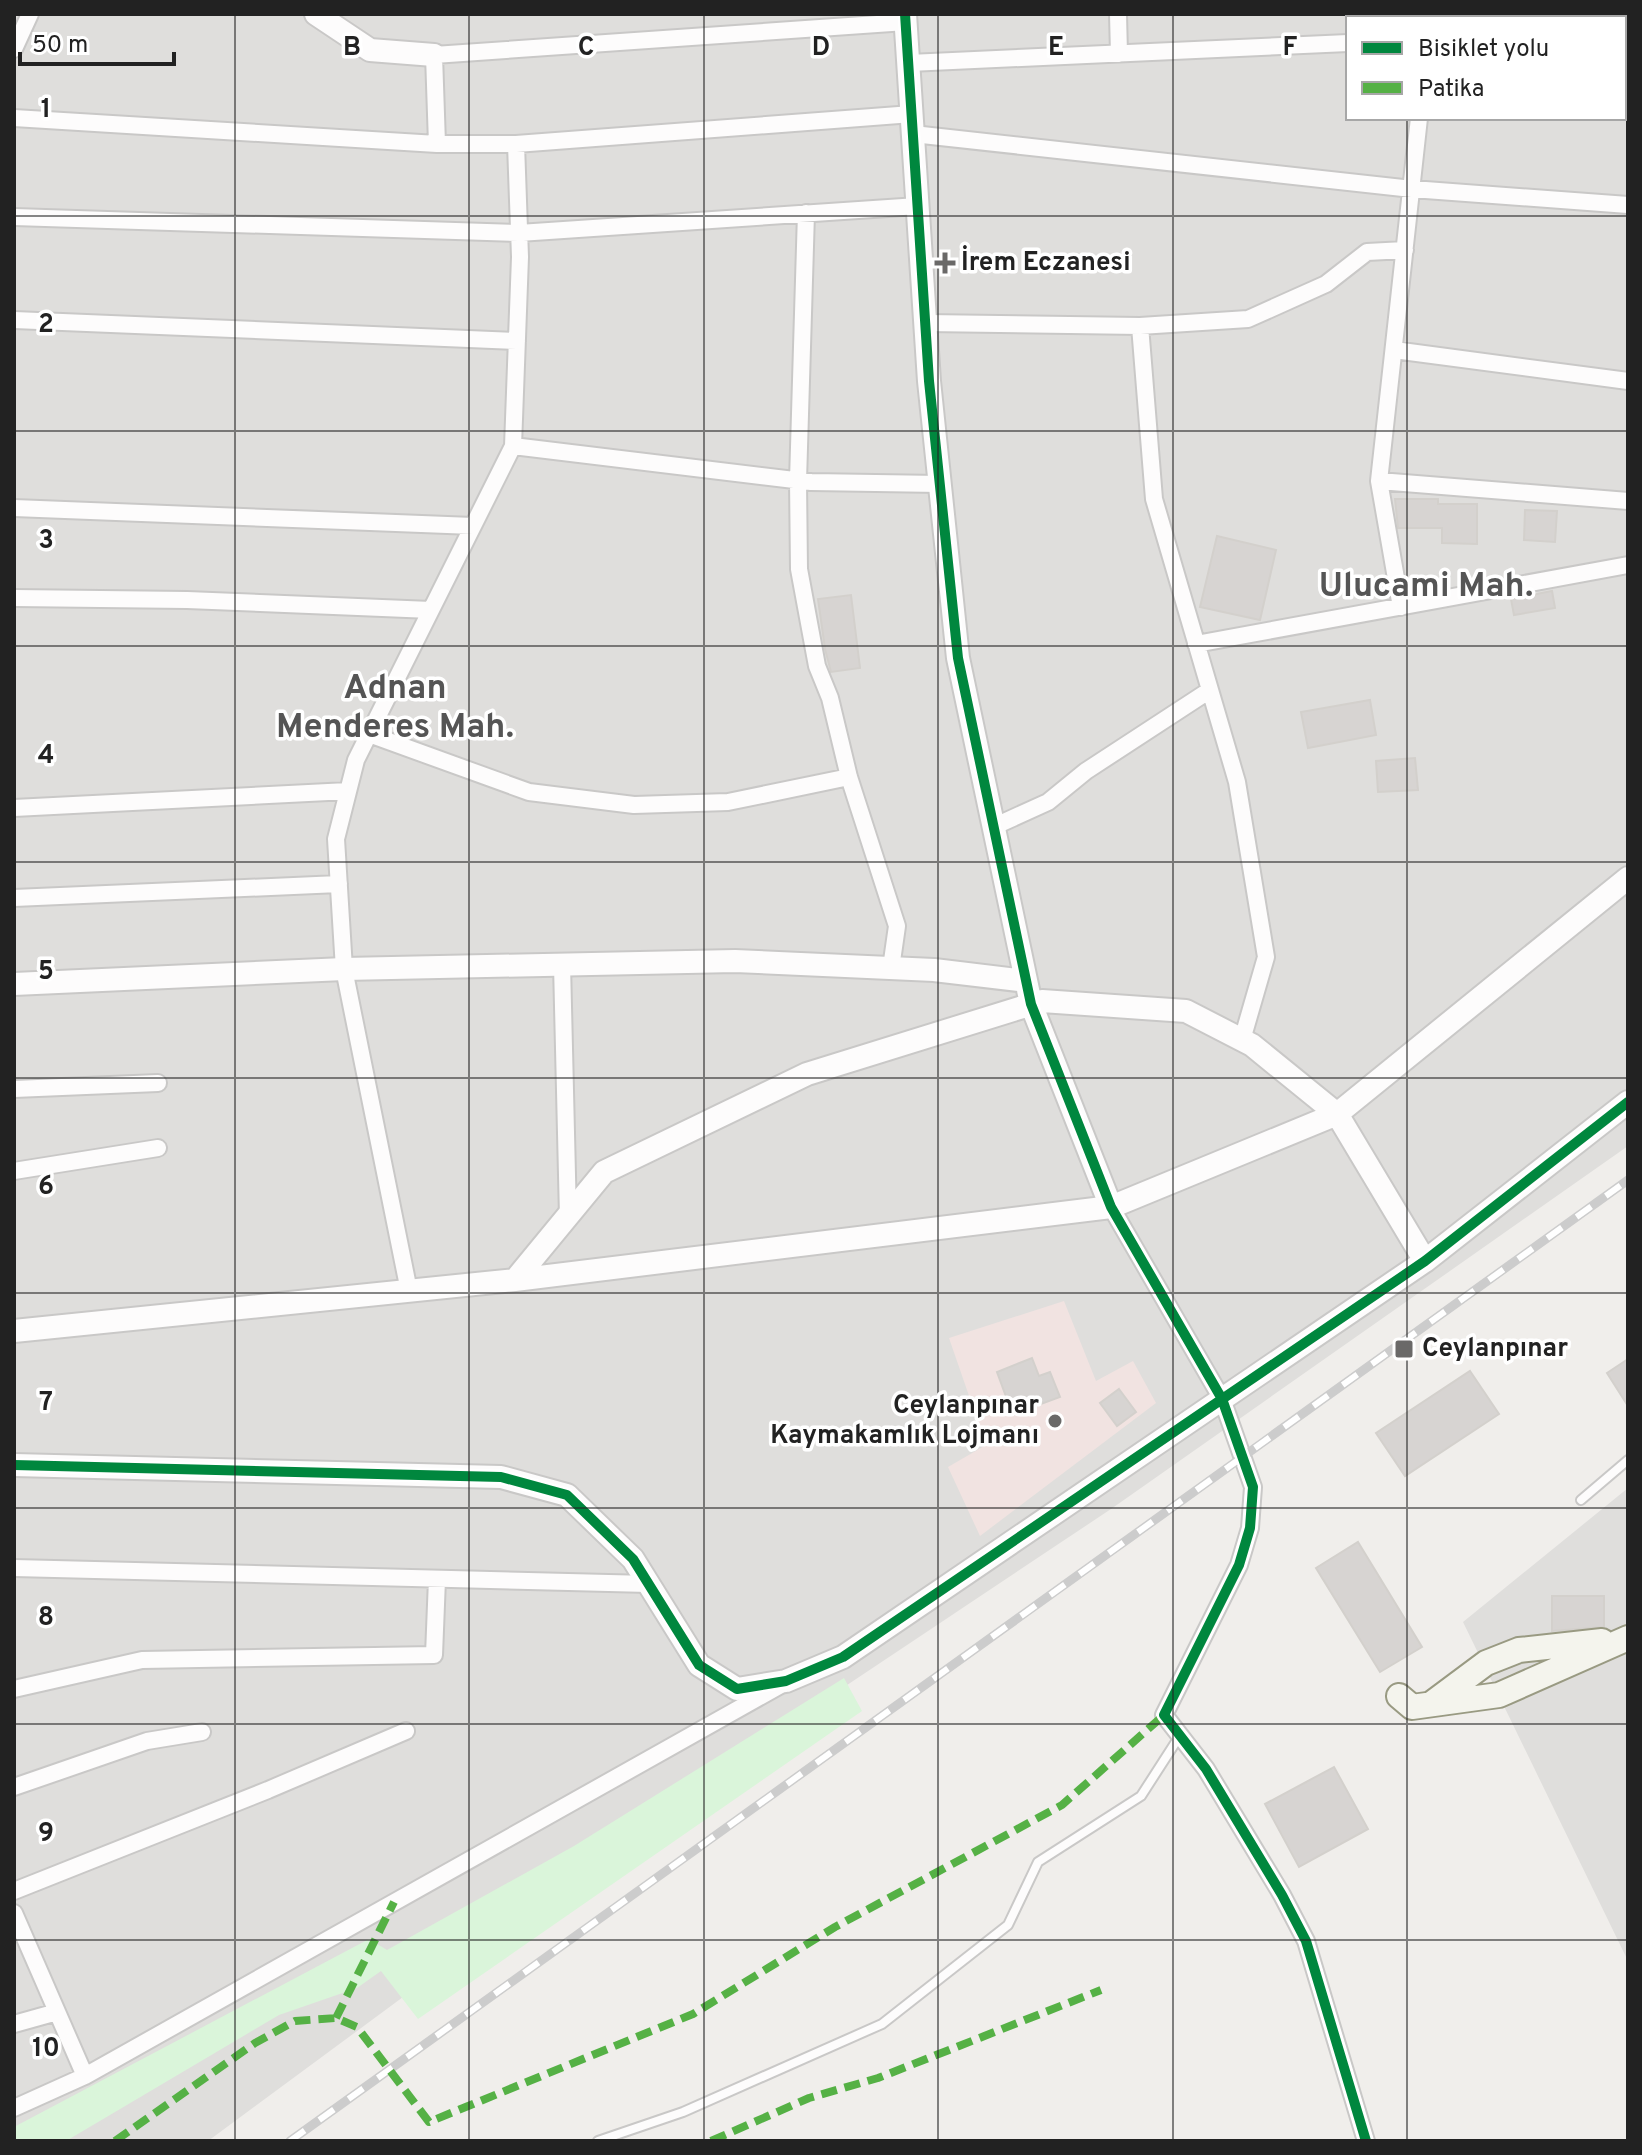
<svg xmlns="http://www.w3.org/2000/svg" width="1642" height="2155" viewBox="0 0 1642 2155" font-family="Overpass,sans-serif">
<rect width="100%" height="100%" fill="#f0eeeb"/>
<path fill="#dfdedc" fill-rule="evenodd" d="M14,14H1628V1146L1111,1509L628,1831L208,2141H14ZM1348,18H1624V118H1348Z
M1628,1488V1961L1463,1622Z"/>
<path fill="#f1e3e1" d="M1064,1301L1096,1381L1133,1361L1156,1403L980,1536L948,1467L986,1445L949,1338Z"/>
<path fill="#daf5da" d="M844,1678L862,1711L418,2019L381,1971L357,1988L279,2015L66,2141H14V2127L369,1939L387,1950L574,1846Z"/>
<path fill="#d7d4d2" stroke="#d3d0cc" stroke-width="2" d="M1395,499H1438V504H1477V544L1442,543V528H1398Z
M1525,510L1557,511L1555,542L1524,540Z
M1217,536L1276,550L1260,620L1200,607Z
M1552,591L1555,608L1514,615L1511,599Z
M851,595L860,668L831,672L825,649L818,599Z
M1370,700L1376,735L1308,748L1301,712Z
M1415,758L1418,790L1378,792L1376,761Z
M1032,1358L1039,1376L1050,1372L1060,1397L1022,1411L1017,1398L1008,1402L997,1372Z
M1628,1359V1406L1607,1373Z
M1470,1371L1499,1414L1405,1476L1376,1433Z
M1119,1389L1136,1412L1117,1426L1100,1403Z
M1358,1542L1422,1647L1380,1672L1316,1568Z
M1552,1596H1604V1627L1552,1631Z
M1334,1767L1368,1829L1299,1867L1265,1804Z"/>
<g fill="none" stroke-linecap="round" stroke-linejoin="round">
<g stroke="#c9c8c7" stroke-width="12">
<path id="service" d="M1581,1500L1628,1460
M598,2141L683,2112L882,2024L1008,1925L1038,1862L1141,1796L1179,1737"/>
</g>
<g stroke="#c9c8c7" stroke-width="20">
<path id="minor" d="M1118,14L1119,54
M1428,18V14
M1624,31H1628
M14,49L30,14
M909,63L1348,43
M14,118L437,144H516L912,114
M913,134L1412,189L1628,205
M437,144L434,55L906,22
M806,213L798,481L799,569L817,666L830,698L849,777L897,926L891,968
M14,217L519,233L918,206
M14,320L517,341
M926,323L1140,326L1248,319L1326,284L1367,252L1405,250
M1140,326L1154,499L1237,782L1266,957L1242,1040
M1394,350L1628,381
M513,446L811,482L940,484
M1379,481L1628,501
M14,508L473,526
M14,598L187,600L431,610
M1401,607L1379,481L1419,118
M1196,644L1628,565
M369,734L529,792L634,805L728,802L849,777
M14,808L348,791
M993,827L1048,802L1086,771L1210,690
M14,898L339,884
M562,964L568,1217
M14,1089L158,1083
M14,1171L158,1148
M1111,1207L1222,1399L1253,1487L1250,1528L1239,1565L1164,1715L1206,1769L1282,1895L1306,1941L1366,2141
M409,1291L344,969L336,839L356,760L513,446L520,257L516,144
M14,1568L649,1584
M14,1689L142,1660L434,1655L437,1579
M14,1787L147,1741L202,1732
M14,1891L268,1790L406,1731
M14,1913L85,2076L779,1686
M14,2024L57,2012
M14,2108L85,2076"/>
</g>
<g stroke="#c9c8c7" stroke-width="26">
<path id="tertiary" d="M316,14L370,50L434,55
M905,14L929,381L958,658L1031,1004L1111,1207
M14,984L344,969L735,961L934,970L1026,981
M515,1280L604,1172L807,1074L1042,1001L1186,1011L1252,1045L1337,1114L1425,1261
M14,1331L515,1280L1111,1207L1337,1114L1628,878
M14,1465L501,1477L567,1495L633,1559L699,1665L737,1689L786,1681L843,1657L1425,1261L1628,1102"/>
</g>
<g stroke="#999a82" stroke-width="28">
<path id="secondary" d="M1399,1696L1412,1707L1499,1695L1628,1638
M1431,1704L1486,1663L1519,1650L1602,1641"/>
</g>
<use href="#service" stroke="#fdfcfc" stroke-width="8"/>
<use href="#minor" stroke="#fdfcfc" stroke-width="16"/>
<use href="#tertiary" stroke="#fdfcfc" stroke-width="22"/>
<use href="#secondary" stroke="#f4f4ed" stroke-width="24"/>
<g stroke="#ccc" stroke-width="9">
<path id="rail" d="M290,2141L1628,1180"/>
</g>
<use href="#rail" stroke="#fff" stroke-width="6" stroke-dasharray="18" stroke-linecap="butt"/>
<path stroke="#55b145" stroke-width="8" stroke-dasharray="16 8" stroke-linecap="butt" d="M336,2018L394,1902
M115,2141L255,2043L295,2021L336,2018L357,2027L429,2122L693,2014L835,1927L1062,1805L1164,1715
M711,2141L809,2098L878,2078L1101,1990"/>
<g stroke="#fff" stroke-width="15">
<path id="cycleway" d="M905,14L929,381L958,658L1031,1004L1111,1207L1222,1399L1253,1487L1250,1528L1239,1565L1164,1715L1206,1769L1282,1895L1306,1941L1366,2141
M14,1465L501,1477L567,1495L633,1559L699,1665L737,1689L786,1681L843,1657L1425,1261L1628,1102"/>
</g>
<use href="#cycleway" stroke="#00873e" stroke-width="10"/>
</g>
<path fill="none" stroke="#222" stroke-width="2" stroke-opacity="0.55" d="M235,14V2141M469,14V2141M704,14V2141M938,14V2141M1173,14V2141M1407,14V18M1407,118V2141M14,216H1628M14,431H1628M14,646H1628M14,862H1628M14,1078H1628M14,1293H1628M14,1508H1628M14,1724H1628M14,1940H1628"/>
<g fill="#6a6968" stroke="#fff" stroke-width="3">
<path d="M941 251h8v8h8v8h-8v8h-8v-8h-8v-8h8z"/>
<rect x="1394" y="1339" width="20" height="20" rx="4"/>
<circle cx="1055" cy="1421" r="8"/>
</g>
<g text-anchor="middle" dominant-baseline="central" stroke-width="7" stroke-linejoin="round" paint-order="stroke">
<g font-size="26" font-weight="bold" fill="#222" stroke="#fff" text-anchor="start">
<text x="961" y="263">İrem Eczanesi</text>
<text x="1422" y="1349">Ceylanpınar</text>
<text x="1039" y="1406" text-anchor="end">Ceylanpınar<tspan x="1039" dy="30">Kaymakamlık Lojmanı</tspan></text>
</g>
<g font-size="34" font-weight="bold" fill="#555" stroke="#fff">
<text x="1426" y="587">Ulucami Mah.</text>
<text x="395" y="689">Adnan<tspan x="395" dy="39">Menderes Mah.</tspan></text>
</g>
</g>
<g font-size="26" text-anchor="middle" font-weight="bold" fill="#222" stroke="#fff" stroke-width="7" stroke-linejoin="round" paint-order="stroke">
<text x="352" y="55">B</text>
<text x="586" y="55">C</text>
<text x="821" y="55">D</text>
<text x="1056" y="55">E</text>
<text x="1290" y="55">F</text>
<text x="46" y="117">1</text>
<text x="46" y="332">2</text>
<text x="46" y="548">3</text>
<text x="46" y="763">4</text>
<text x="46" y="979">5</text>
<text x="46" y="1194">6</text>
<text x="46" y="1410">7</text>
<text x="46" y="1625">8</text>
<text x="46" y="1841">9</text>
<text x="46" y="2056">10</text>
</g>
<rect width="1642" height="2155" fill="none" stroke="#222222" stroke-width="32"/>
<rect x="1346" y="16" width="280" height="104" fill="#ffffff" stroke="#a7a7a7" stroke-width="2"/>
<rect x="1362" y="42" width="40" height="12" fill="#00873e" stroke="#a7a7a7" stroke-width="2"/>
<text x="1418" y="56" font-size="24" fill="#222222">Bisiklet yolu</text>
<rect x="1362" y="82" width="40" height="12" fill="#55b145" stroke="#a7a7a7" stroke-width="2"/>
<text x="1418" y="96" font-size="24" fill="#222222">Patika</text>
<path d="M20 52v12h154v-12" fill="none" stroke="#222222" stroke-width="4"/>
<text x="32" y="52" font-size="24" fill="#222222" stroke="#ffffff" stroke-width="6" paint-order="stroke">50 m</text>
</svg>
